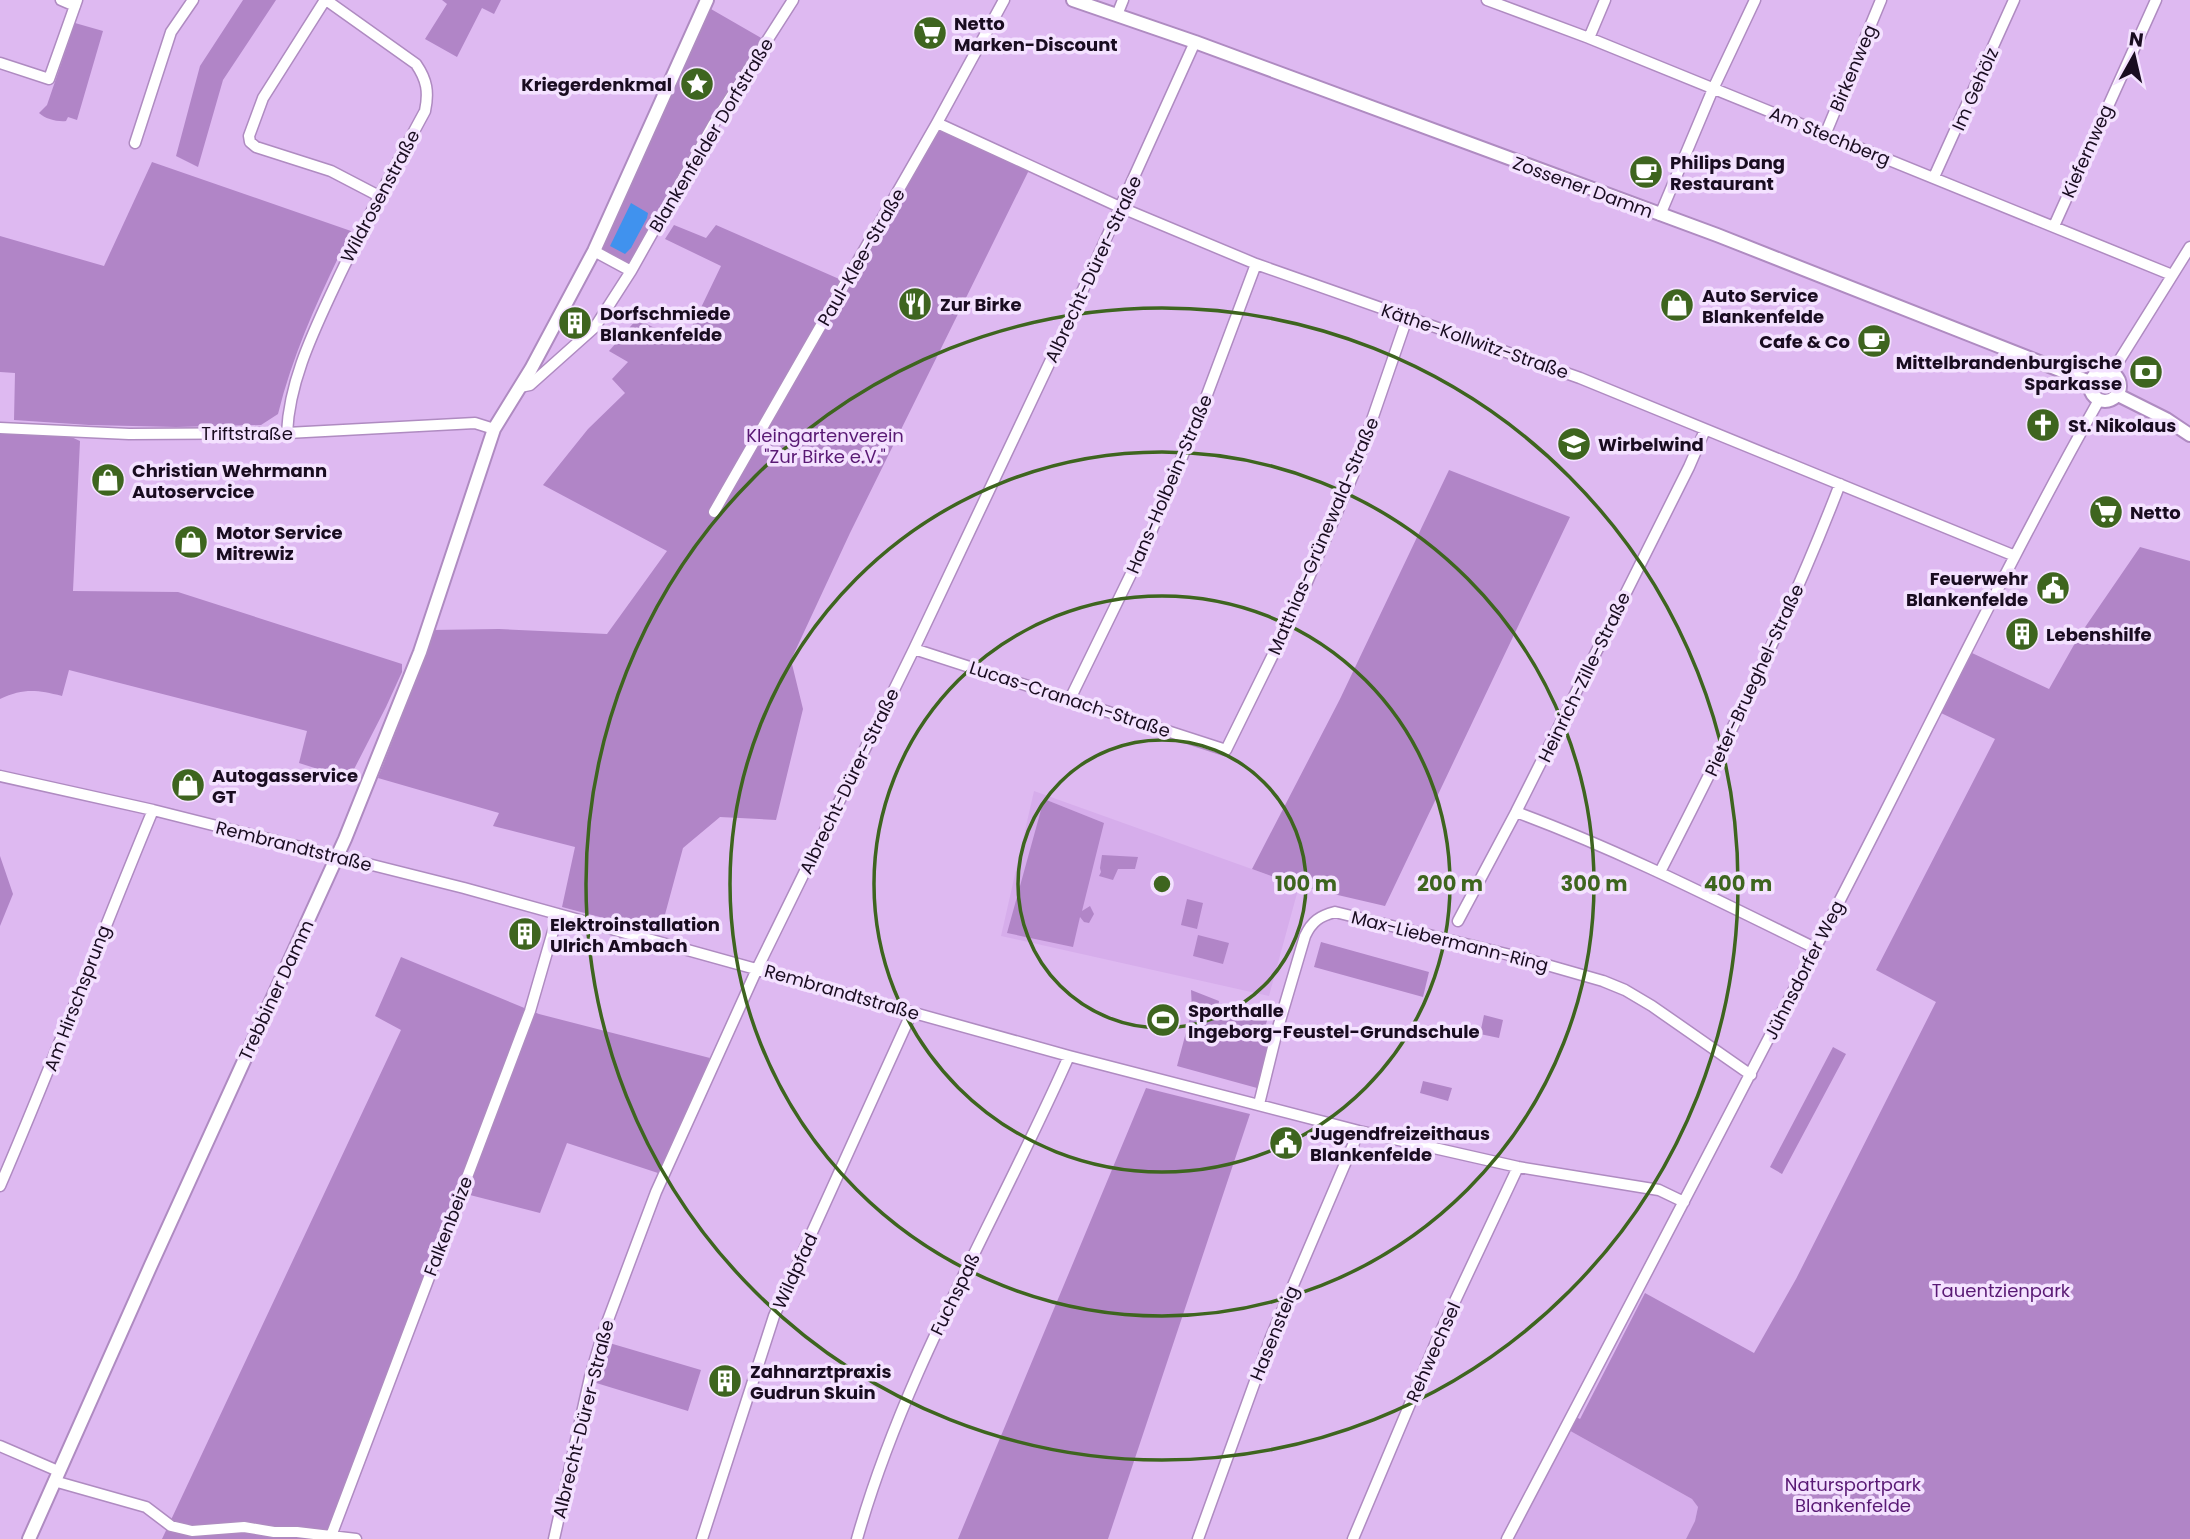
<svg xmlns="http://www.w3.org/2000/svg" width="2190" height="1539" viewBox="0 0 2190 1539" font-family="Poppins,sans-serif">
<rect width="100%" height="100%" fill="#deb9f1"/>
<path fill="#d6adeb" d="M1034,791L1299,886L1269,996L1001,936Z
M1565,1428L1692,1499L1698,1507L1695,1521L1686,1539H1507Z"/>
<path fill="#b185c7" d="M243,0H276L223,80L198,167L176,156L200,66Z
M442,0H501L494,14L482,8L457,57L425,39L447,4Z
M704,5L763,39L631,271L594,251Z
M75,23L103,31L77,120L68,117L66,121C58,122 45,119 39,113L47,105Z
M937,123L1031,166L850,533L791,660L803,709L776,820L720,817L683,848L660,933L562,907L575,847L493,826L499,813L378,778L414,686L431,630L499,629L607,634L667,551L543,485L588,429L625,393L612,379L628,362L609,351L637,319L684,343L721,266L665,239L674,225L706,238L716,225L846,282Z
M152,162L351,231C322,291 294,349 278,414L261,425L176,427L89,425L14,420L15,373L0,372V236L104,266Z
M2098 386a8 8 0 1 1 16 0a8 8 0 1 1-16 0Z
M0,433L67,435L80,441L73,591L178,592L402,664V672L386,707L349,779L299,763L307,731L69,670L62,696C37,690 24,688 0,699Z
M1449,470L1570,517L1385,906L1299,886L1252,869L1340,699Z
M2140,547L2190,561V1539H1686L1695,1521L1698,1507L1692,1499L1565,1428L1572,1415L1580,1419L1645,1293L1754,1353L1796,1279L1936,1002L1876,970L1995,739L1941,713L1972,653L2049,689L2079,636Z
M1044,799L1104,823L1082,911L1090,906L1094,914L1089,923L1084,922L1080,917L1073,947L1007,933Z
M1102,855L1138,857L1135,869H1118L1113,880L1099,876L1101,872L1100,868Z
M0,856L13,894L0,926Z
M1187,899L1203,903L1197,929L1181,925Z
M1198,935L1229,943L1223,964L1193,956Z
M1321,942L1429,972L1423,997L1314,967Z
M401,957L539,1014L710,1058L661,1174L567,1143L540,1213L466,1194L330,1539H162L401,1030L375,1016Z
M1191,990L1219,1001L1218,1008L1264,1020L1267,1013L1269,1014L1263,1034L1271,1037L1257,1088L1177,1066L1192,1010Z
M1484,1015L1503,1020L1499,1038L1480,1034Z
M1833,1047L1846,1054L1782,1174L1770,1167Z
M1423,1081L1452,1088L1448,1101L1420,1093Z
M1146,1088L1250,1114L1108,1539H958Z
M606,1342L701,1370L688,1411L593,1382Z"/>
<path fill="#4092ee" d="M631,203L648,213L647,218L631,248L625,254L610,246Z"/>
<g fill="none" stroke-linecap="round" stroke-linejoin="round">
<g stroke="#af8bc1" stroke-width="13">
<path id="minor" d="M61,0L75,6
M325,0L263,98L249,136L250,142L256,147L331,171L379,196
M1487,0L1589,38L2172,275
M1117,15L1123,0
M1589,38L1605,0
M0,63L49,79L77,0
M937,123L1122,208L1256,264L1580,378L2015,556
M1825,135L1881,0
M135,143L171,32L193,0
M1934,177L2014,0
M1660,215L1713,89L1755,0
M2054,226L2156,0
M594,251L631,271
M2112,372L2190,247
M520,387L530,385L595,327L631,271L713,125L793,0
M0,428L129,434L287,433L475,423L494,429
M287,433C289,385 310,339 330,296C359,233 392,172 425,111C429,92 427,80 416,64L326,0
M714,512L937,123L1004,0
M914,649L1226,750L1295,610L1353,475L1407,318
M1070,699L1149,537L1199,416L1256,264
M0,776L153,810L464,888L1069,1056L1359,1131L1518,1167L1659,1190L1684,1202
M1516,812C1619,850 1717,900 1815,948
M1660,872C1725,745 1789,617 1840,484
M1458,921L1516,812L1689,467L1705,430
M1259,1104L1277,1031L1305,936C1312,921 1320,916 1335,912L1526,959L1603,981L1625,990L1652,1006L1751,1075
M0,1186C54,1061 101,935 153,810
M0,1446L58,1471
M54,1481L146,1507L171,1526L192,1531L244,1527L274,1532H297L356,1539
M331,1536L530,1011L558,914
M554,1539L590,1377L602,1336L656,1192L757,969L914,649L1057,347L1195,42
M702,1539L774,1316L912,1012
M857,1539C905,1369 998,1217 1069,1056
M1198,1539L1271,1337L1359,1131
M1353,1539L1439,1335L1518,1167
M1507,1539C1634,1297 1761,1056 1885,812C1955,674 2023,535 2099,400"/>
</g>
<g stroke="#af8bc1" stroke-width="16">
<path id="major" d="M1073,0L1195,42L1717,235L2090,382
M2090 386a15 15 0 1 1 30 0a15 15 0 1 1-30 0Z
M2118,395L2166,419L2190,435
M29,1539L151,1265L345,839L420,652L494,429L531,369L594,251L707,0"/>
</g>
<use href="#minor" stroke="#fff" stroke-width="10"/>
<use href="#major" stroke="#fff" stroke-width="12"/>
</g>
<g fill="none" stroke="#3e651f" stroke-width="3.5">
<circle cx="1162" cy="884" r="144"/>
<circle cx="1162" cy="884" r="288"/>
<circle cx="1162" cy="884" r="432"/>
<circle cx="1162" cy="884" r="576"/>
</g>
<defs>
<g id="supermarket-disc" transform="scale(1.75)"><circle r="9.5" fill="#3e651f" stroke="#f4e2ff"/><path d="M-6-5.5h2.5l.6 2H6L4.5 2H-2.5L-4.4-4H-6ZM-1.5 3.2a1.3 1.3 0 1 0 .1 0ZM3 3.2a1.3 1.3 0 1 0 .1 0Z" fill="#fff"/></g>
<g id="sight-disc" transform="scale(1.75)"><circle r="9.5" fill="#3e651f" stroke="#f4e2ff"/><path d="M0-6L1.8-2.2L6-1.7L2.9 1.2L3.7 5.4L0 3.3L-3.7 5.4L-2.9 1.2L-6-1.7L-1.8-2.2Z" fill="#fff"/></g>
<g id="cafe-disc" transform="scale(1.75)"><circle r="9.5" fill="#3e651f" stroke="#f4e2ff"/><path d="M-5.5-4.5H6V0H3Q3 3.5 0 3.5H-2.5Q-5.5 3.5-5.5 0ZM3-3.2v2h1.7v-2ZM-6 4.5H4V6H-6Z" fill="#fff"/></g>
<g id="restaurant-disc" transform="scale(1.75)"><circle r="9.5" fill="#3e651f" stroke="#f4e2ff"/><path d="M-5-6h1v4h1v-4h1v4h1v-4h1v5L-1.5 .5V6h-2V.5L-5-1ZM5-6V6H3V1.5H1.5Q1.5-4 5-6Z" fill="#fff"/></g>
<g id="shop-disc" transform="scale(1.75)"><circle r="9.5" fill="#3e651f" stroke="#f4e2ff"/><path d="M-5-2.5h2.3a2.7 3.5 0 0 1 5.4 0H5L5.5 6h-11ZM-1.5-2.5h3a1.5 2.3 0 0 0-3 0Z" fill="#fff"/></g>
<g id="building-disc" transform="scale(1.75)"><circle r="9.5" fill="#3e651f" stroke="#f4e2ff"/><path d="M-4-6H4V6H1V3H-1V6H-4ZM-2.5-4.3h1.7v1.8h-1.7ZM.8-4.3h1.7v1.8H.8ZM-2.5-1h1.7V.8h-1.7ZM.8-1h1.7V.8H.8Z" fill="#fff"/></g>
<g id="bank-disc" transform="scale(1.75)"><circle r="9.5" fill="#3e651f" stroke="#f4e2ff"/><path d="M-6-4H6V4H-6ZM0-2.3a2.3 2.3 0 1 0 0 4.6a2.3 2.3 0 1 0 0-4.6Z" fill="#fff"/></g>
<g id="church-disc" transform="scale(1.75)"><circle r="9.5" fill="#3e651f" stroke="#f4e2ff"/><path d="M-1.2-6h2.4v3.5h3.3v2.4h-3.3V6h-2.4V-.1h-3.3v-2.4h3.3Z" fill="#fff"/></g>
<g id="school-disc" transform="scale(1.75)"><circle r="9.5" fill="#3e651f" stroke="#f4e2ff"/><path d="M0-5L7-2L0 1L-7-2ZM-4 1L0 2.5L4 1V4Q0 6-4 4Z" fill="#fff"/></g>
<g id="civic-disc" transform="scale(1.75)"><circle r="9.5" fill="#3e651f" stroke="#f4e2ff"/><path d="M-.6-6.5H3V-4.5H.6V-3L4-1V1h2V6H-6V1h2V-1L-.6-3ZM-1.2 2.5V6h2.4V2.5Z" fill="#fff"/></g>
<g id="stadium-disc" transform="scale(1.75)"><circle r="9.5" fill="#3e651f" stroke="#f4e2ff"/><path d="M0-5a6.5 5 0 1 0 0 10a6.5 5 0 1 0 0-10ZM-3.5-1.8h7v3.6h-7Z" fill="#fff"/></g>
</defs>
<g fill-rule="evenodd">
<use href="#supermarket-disc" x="930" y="33"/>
<use href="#sight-disc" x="697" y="84"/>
<use href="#cafe-disc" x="1646" y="172"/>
<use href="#restaurant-disc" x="915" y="304"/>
<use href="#shop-disc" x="1677" y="305"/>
<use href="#building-disc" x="575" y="323"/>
<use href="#cafe-disc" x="1874" y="341"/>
<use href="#bank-disc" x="2146" y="372"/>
<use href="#church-disc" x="2043" y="425"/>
<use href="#school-disc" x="1574" y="444"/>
<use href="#shop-disc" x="108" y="480"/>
<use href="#supermarket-disc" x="2106" y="512"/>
<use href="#shop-disc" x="191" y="542"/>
<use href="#civic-disc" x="2053" y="588"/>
<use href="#building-disc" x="2022" y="634"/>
<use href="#shop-disc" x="188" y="785"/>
<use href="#building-disc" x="525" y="934"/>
<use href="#stadium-disc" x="1163" y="1020"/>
<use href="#civic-disc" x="1286" y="1143"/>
<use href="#building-disc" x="725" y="1381"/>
</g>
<g text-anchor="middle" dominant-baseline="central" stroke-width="7" stroke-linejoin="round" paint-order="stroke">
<g font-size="18" font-weight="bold" fill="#190c20" stroke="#f4e2ff" text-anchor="start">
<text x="954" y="23">Netto<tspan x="954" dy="21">Marken-Discount</tspan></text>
<text x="672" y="84" text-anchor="end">Kriegerdenkmal</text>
<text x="1670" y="162">Philips Dang<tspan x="1670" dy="21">Restaurant</tspan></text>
<text x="1702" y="295">Auto Service<tspan x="1702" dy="21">Blankenfelde</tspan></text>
<text x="940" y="304">Zur Birke</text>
<text x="600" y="313">Dorfschmiede<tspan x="600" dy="21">Blankenfelde</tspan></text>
<text x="1850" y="341" text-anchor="end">Cafe &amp; Co</text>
<text x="2122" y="362" text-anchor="end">Mittelbrandenburgische<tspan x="2122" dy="21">Sparkasse</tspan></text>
<text x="2068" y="425">St. Nikolaus</text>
<text x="1598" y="444">Wirbelwind</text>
<text x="132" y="470">Christian Wehrmann<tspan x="132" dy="21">Autoservcice</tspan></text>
<text x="2130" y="512">Netto</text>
<text x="216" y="532">Motor Service<tspan x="216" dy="21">Mitrewiz</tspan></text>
<text x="2028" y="578" text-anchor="end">Feuerwehr<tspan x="2028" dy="21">Blankenfelde</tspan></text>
<text x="2046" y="634">Lebenshilfe</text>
<text x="212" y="775">Autogasservice<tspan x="212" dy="21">GT</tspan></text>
<text x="550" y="924">Elektroinstallation<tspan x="550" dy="21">Ulrich Ambach</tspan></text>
<text x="1188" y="1010">Sporthalle<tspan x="1188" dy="21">Ingeborg-Feustel-Grundschule</tspan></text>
<text x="1310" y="1133">Jugendfreizeithaus<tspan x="1310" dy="21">Blankenfelde</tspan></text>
<text x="750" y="1371">Zahnarztpraxis<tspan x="750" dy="21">Gudrun Skuin</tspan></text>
</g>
<g font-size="18" fill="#190c20" stroke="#f4e2ff">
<text transform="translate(1853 68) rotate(-67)">Birkenweg</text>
<text transform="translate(1975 89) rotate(-66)">Im Gehölz</text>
<text transform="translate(711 135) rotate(-59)">Blankenfelder Dorfstraße</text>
<text transform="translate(1830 136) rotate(22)">Am Stechberg</text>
<text transform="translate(2087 151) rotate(-66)">Kiefernweg</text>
<text transform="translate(1583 187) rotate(20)">Zossener Damm</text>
<text transform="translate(380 196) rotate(-62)">Wildrosenstraße</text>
<text transform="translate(861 257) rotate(-60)">Paul-Klee-Straße</text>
<text transform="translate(1093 269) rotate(-65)">Albrecht-Dürer-Straße</text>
<text transform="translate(1475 341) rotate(19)">Käthe-Kollwitz-Straße</text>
<text x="247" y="433">Triftstraße</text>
<text transform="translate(1169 484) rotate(-67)">Hans-Holbein-Straße</text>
<text transform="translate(1323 536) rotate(-67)">Matthias-Grünewald-Straße</text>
<text transform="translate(1584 677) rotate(-64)">Heinrich-Zille-Straße</text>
<text transform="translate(1754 680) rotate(-65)">Pieter-Brueghel-Straße</text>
<text transform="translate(1070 699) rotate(18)">Lucas-Cranach-Straße</text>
<text transform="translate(849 781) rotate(-64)">Albrecht-Dürer-Straße</text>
<text transform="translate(294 846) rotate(14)">Rembrandtstraße</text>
<text transform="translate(1450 941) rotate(14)">Max-Liebermann-Ring</text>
<text transform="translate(1804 970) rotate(-63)">Jühnsdorfer Weg</text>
<text transform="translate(276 990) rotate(-65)">Trebbiner Damm</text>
<text transform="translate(842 992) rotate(16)">Rembrandtstraße</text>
<text transform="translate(77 998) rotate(-69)">Am Hirschsprung</text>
<text transform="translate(448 1226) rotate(-69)">Falkenbeize</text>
<text transform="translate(795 1271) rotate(-65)">Wildpfad</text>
<text transform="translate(955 1294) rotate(-64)">Fuchspaß</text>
<text transform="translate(1274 1333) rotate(-68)">Hasensteig</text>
<text transform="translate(1433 1352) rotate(-66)">Rehwechsel</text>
<text transform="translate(583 1419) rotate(-76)">Albrecht-Dürer-Straße</text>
</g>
<g font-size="18" fill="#591974" stroke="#f4e2ff">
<text x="825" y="435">Kleingartenverein<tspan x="825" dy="21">"Zur Birke e.V."</tspan></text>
<text x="2001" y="1290">Tauentzienpark</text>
<text x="1853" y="1484">Natursportpark<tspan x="1853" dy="21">Blankenfelde</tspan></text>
</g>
</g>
<circle cx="1162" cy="884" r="10" fill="#3e651f" stroke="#f4e2ff" stroke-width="3.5"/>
<g font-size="21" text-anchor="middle" font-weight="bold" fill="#3e651f" stroke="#f4e2ff" stroke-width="7" stroke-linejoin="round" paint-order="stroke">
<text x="1306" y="891">100 m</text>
<text x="1450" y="891">200 m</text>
<text x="1594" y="891">300 m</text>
<text x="1738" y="891">400 m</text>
</g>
<g transform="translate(2134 56) rotate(8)" stroke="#f4e2ff" stroke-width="5" paint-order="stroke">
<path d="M0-5L12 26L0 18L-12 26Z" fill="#190c20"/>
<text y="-10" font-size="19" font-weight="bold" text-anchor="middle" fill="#190c20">N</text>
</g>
</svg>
